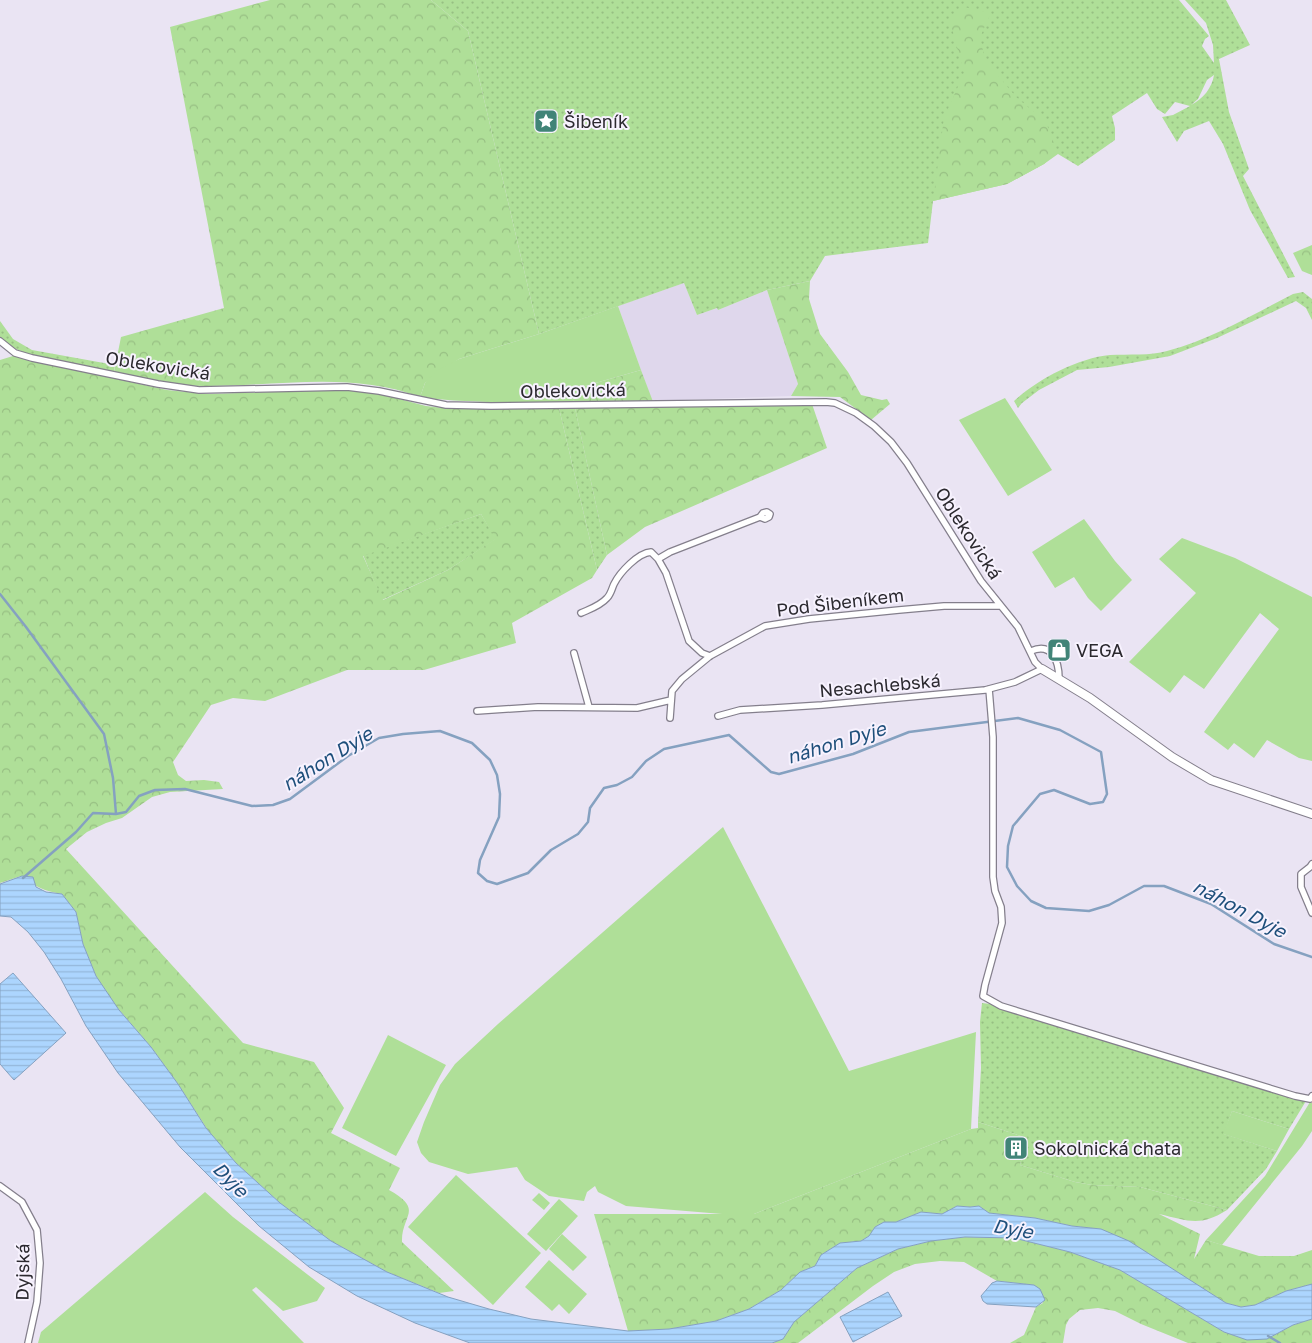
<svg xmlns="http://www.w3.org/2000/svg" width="1312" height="1343" viewBox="0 0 1312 1343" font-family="'Golos Text',sans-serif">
<defs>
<pattern id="grass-dots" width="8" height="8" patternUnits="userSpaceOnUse" patternTransform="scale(1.25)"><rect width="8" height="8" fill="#afdf98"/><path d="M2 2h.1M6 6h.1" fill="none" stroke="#97bf83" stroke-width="1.8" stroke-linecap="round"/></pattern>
<pattern id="forest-crowns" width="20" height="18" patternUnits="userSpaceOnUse" patternTransform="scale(1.25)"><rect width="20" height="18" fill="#afdf98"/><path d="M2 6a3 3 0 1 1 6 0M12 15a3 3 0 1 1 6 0" fill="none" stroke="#97bf83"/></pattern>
<pattern id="water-rules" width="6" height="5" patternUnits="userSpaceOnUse" patternTransform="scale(1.25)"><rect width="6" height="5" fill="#acd5fe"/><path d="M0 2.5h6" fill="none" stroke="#94b7da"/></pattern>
</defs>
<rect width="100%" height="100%" fill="#eae4f3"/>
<path fill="#dfd7ec" d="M684,283L697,315L717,308L718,310L767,290L798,384L791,396L652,401L618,306Z"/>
<path fill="url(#grass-dots)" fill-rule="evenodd" d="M431,0H1179L1209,36L1205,39L1202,46L1214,63L1213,45L1206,23L1185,0H1226L1250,45L1219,59L1229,112L1249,169L1243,176L1295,277L1288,278L1250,210L1223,144L1209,121L1184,131L1177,142L1162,117L1173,115L1190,106L1175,102L1165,114L1157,109L1147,93L1112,116L1115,128V140L1078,166L1058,154L1044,164L1007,184L933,201L928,243L825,256L810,281L767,290L718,310L717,308L697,315L684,283L539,334L468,31ZM1214,75C1212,88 1203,99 1191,105L1198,99L1207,80Z
M1303,292L1312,299V320L1306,308L1296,301L1217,338L1170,356L1109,367L1077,370L1039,390L1022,403L1018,408L1014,401C1038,379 1078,358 1110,355C1128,354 1151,356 1167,351C1212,339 1252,315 1293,294Z
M0,321L13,339L32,350L115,365L114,372C85,366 18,359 0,338Z
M559,408H575L607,555L597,570Z
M481,514L496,539L448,570L382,600L363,555Z
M982,1003L990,1004L1012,1013L1306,1101L1289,1129L1232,1111L1224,1134L1277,1151L1266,1169L1227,1210L1140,1187L1092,1185L1075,1182L1020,1165L1027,1138L978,1122L981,1068L980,1022Z"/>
<path fill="url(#forest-crowns)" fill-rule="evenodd" d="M270,0H431L468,31L539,334L459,359L425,383L420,397C352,371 278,386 208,386C180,387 142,377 114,372L121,337L224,308L170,27Z
M964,7L991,13L980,37L985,60L1016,97L1046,122L1057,152L1044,164L1007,184L933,201L944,118L964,73L949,17Z
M1312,245V275L1302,271L1293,253Z
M810,281L809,299L820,334L848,372L861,395L882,400L887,399L890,404L871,420L840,397L791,396L798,384L767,290Z
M13,356L167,390L206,394L332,390L373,392L426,406L452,409L559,408L597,570L592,578L512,623L516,643L424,670H347L265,701L233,698L211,705L173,762L178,775L186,781L204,780L219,782L223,789L170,792L152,797L122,818L106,823L87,832L66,849L243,1043L314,1062L344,1108L331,1133L400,1168L389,1190C425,1210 401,1215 402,1242L454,1291L439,1293L387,1272L331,1241L280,1203L236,1163L209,1132L178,1084L151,1047L115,1005L96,976L83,944L76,912L62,894C44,891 36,887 21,876L0,883V360ZM481,514L495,539L448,570L383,600L363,556Z
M641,370L655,407L812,404L827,448L645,527L607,555L571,390Z
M978,1122L1027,1138L1020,1165L1075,1182L1092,1185L1140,1187L1227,1210C1200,1227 1189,1221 1159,1214L1200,1234L1194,1259L1206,1240L1259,1256H1294L1312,1250V1284L1286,1291L1255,1305L1241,1307L1226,1303L1101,1229L1072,1226L1035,1218L989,1213L979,1206L970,1207L957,1206L942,1214L921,1212L896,1222H884L875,1227L869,1236L861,1241L840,1243L821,1255L815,1266L800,1272L781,1290L749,1309L716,1321L669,1329L628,1331L594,1214H754L971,1129L978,1128Z
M965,1237L1014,1238L1070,1252L1120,1270L1224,1332L1267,1339L1293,1325L1312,1319V1343H1188L1141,1324L1115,1311L1098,1308L1080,1310L1069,1319L1066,1325L1063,1343H1010L1024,1335L1036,1307L1043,1303L1034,1285L997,1281L964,1262L940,1261L915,1264L894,1272L873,1286L798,1343H772L783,1339L794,1322L857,1268L898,1249L931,1241Z"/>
<path fill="#afdf98" d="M618,306L641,370L571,390L574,402C522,402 471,404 420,397L425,383L436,371L459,359L539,334Z
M1005,398L1052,470L1008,496L959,420Z
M1084,519L1115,561L1132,580L1101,611L1088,598L1074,577L1055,588L1032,552Z
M1182,538L1235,558L1312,597V761L1299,758L1267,740L1254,758L1234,743L1228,750L1204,732L1279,629L1260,613L1204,689L1184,675L1170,693L1129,662L1196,593L1159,559Z
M723,827L849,1071L976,1032L971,1129L754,1214H722L626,1206L598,1192L595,1186L587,1192L584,1201L549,1196L525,1180L517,1167L468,1174L429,1162L421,1153L417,1142L424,1122L440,1085L455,1064L498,1024Z
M388,1035L446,1065L396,1156L342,1128Z
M1310,1102L1312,1103V1131L1302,1146L1222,1245L1206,1240L1265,1176Z
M1232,1111L1289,1129L1277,1151L1223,1134Z
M456,1175L541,1253L493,1305L408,1227Z
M205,1192L233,1217L325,1288L317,1301L283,1311L256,1287L252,1290L304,1343H38L41,1332Z
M539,1193L550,1203L544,1210L532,1200Z
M559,1199L578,1216L546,1251L527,1234Z
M562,1234L587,1257L573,1271L549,1249Z
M549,1260L587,1294L569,1314L559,1304L552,1311L525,1287Z"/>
<path fill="url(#water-rules)" stroke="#85a1c0" d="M22,876L33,877L36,887L46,892L62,894L76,912L83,944L96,976L119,1010L151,1047L178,1084L206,1128L236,1163L280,1203L331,1241L387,1272L448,1297L489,1309L531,1319L628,1331L669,1329L716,1321L749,1309L781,1290L800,1272L815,1266L821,1255L840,1243L861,1241L869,1236L875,1227L884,1222H896L921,1212L942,1214L957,1206L970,1207L979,1206L989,1213L1035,1218L1072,1226L1101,1229L1129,1241L1226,1303L1241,1307L1255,1305L1286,1291L1312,1284V1319L1293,1325L1267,1339L1247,1340L1224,1332L1120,1270L1070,1252L1014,1238L965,1237L931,1241L898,1249L857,1268L794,1322L783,1339L772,1343H470L415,1323L357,1296L309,1267L259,1226L180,1147L118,1073L86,1026L61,979L44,952L28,932L11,917L0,916V884Z
M13,973L66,1033L14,1080L0,1064V984Z
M997,1281L1034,1285L1040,1289L1045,1300L1036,1307L987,1304L983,1301L981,1296L992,1283Z
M888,1292L902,1316L853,1342L840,1317Z"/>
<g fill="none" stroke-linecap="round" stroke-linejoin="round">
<path stroke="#85a1c0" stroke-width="2.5" d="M0,594L26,627L104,734L113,778L116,814
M23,878L76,832L93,813L116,814L126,812L139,796L155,790L185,789L252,806L273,805L290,799L348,756L379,738L403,734L440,731L472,743L490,760L497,775L500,794L499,817L480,860L478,873L487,881L497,884L528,873L551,850L578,834L588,822L590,808L604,788L617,785L632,777L646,761L664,749L729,735L771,772L779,774L853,754L909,732L1018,718L1060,730L1101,752L1107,794L1103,802L1090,804L1054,790L1040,794L1013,826L1008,846L1007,867L1017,886L1031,901L1046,908L1089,911L1109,905L1144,886H1164L1211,904L1274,944L1312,957
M1268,1336L1280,1343"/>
<g stroke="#847f8c" stroke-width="8">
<path id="minor" d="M0,341L15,353L32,358L158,384L199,390L347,387L379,391L446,405L491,406L826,402L835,403L856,413L874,426L891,442L907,463L981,581L1018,627L1035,662L1042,669L1015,682L985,690L822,705L740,710L718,716
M581,613C590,609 600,606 607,598C611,594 612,588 614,584C620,572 638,553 651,552L658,559
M1031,651C1052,642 1059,661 1059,679
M574,653L589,707
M710,656L702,653L689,641L666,573L658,559L670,552L760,517L765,519L769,517L770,514L767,512L763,513L760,517
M989,689L993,737V877L995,891L1001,907L1002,923L985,985L983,996L1001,1006L1295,1096L1310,1099L1312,1096
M477,711L538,707L637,708L671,700
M670,718L672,691L682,679L710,656L765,626L809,619L899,610L944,606H1000
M1312,864L1310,867L1301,874V887L1312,913
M0,1186L22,1202L37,1230L40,1263L37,1302L28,1343"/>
</g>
<g stroke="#847f8c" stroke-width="10">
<path id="tertiary" d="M1042,669L1090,698L1172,757L1211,780L1312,814"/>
</g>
<use href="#minor" stroke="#fff" stroke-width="5.5"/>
<use href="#tertiary" stroke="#fff" stroke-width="8"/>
</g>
<defs>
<g id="sight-square" transform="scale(1.25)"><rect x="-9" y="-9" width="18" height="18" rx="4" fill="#418477" stroke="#f7f2fe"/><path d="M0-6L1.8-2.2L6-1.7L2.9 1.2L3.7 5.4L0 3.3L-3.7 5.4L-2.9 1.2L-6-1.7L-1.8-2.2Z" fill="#fff"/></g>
<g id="shop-square" transform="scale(1.25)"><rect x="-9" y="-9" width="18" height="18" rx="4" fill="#418477" stroke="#f7f2fe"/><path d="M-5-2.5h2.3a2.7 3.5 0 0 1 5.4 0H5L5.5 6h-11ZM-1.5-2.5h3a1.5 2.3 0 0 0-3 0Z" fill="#fff"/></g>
<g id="building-square" transform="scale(1.25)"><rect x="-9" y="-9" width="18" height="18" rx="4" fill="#418477" stroke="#f7f2fe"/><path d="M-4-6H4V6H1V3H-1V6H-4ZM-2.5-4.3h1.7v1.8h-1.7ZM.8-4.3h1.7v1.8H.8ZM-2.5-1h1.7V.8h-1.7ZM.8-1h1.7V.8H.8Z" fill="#fff"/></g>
</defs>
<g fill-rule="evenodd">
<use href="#sight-square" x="546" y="121"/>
<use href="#shop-square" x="1059" y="650"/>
<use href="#building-square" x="1016" y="1148"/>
</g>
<g text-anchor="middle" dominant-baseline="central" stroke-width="4" stroke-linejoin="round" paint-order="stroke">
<g font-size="18" fill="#2b292f" stroke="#f7f2fe" text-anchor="start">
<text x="564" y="121">Šibeník</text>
<text x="1076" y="650">VEGA</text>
<text x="1034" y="1148">Sokolnická chata</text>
</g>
<g font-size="18" fill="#2b292f" stroke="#f7f2fe">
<text transform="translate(158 365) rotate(9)">Oblekovická</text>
<text transform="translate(573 390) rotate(-1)">Oblekovická</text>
<text transform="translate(969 533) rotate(57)">Oblekovická</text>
<text transform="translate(840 602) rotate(-7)">Pod Šibeníkem</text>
<text transform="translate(880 685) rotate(-5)">Nesachlebská</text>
<text transform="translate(22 1272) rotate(-89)">Dyjská</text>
</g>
<g font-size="19" font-style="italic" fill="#1e4f7b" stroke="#f7f2fe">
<text transform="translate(836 742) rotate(-17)">náhon Dyje</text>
<text transform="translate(327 758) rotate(-32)">náhon Dyje</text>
<text transform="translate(1240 908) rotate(28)">náhon Dyje</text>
<text transform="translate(231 1179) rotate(45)">Dyje</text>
<text transform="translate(1013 1228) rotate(10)">Dyje</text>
</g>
</g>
</svg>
